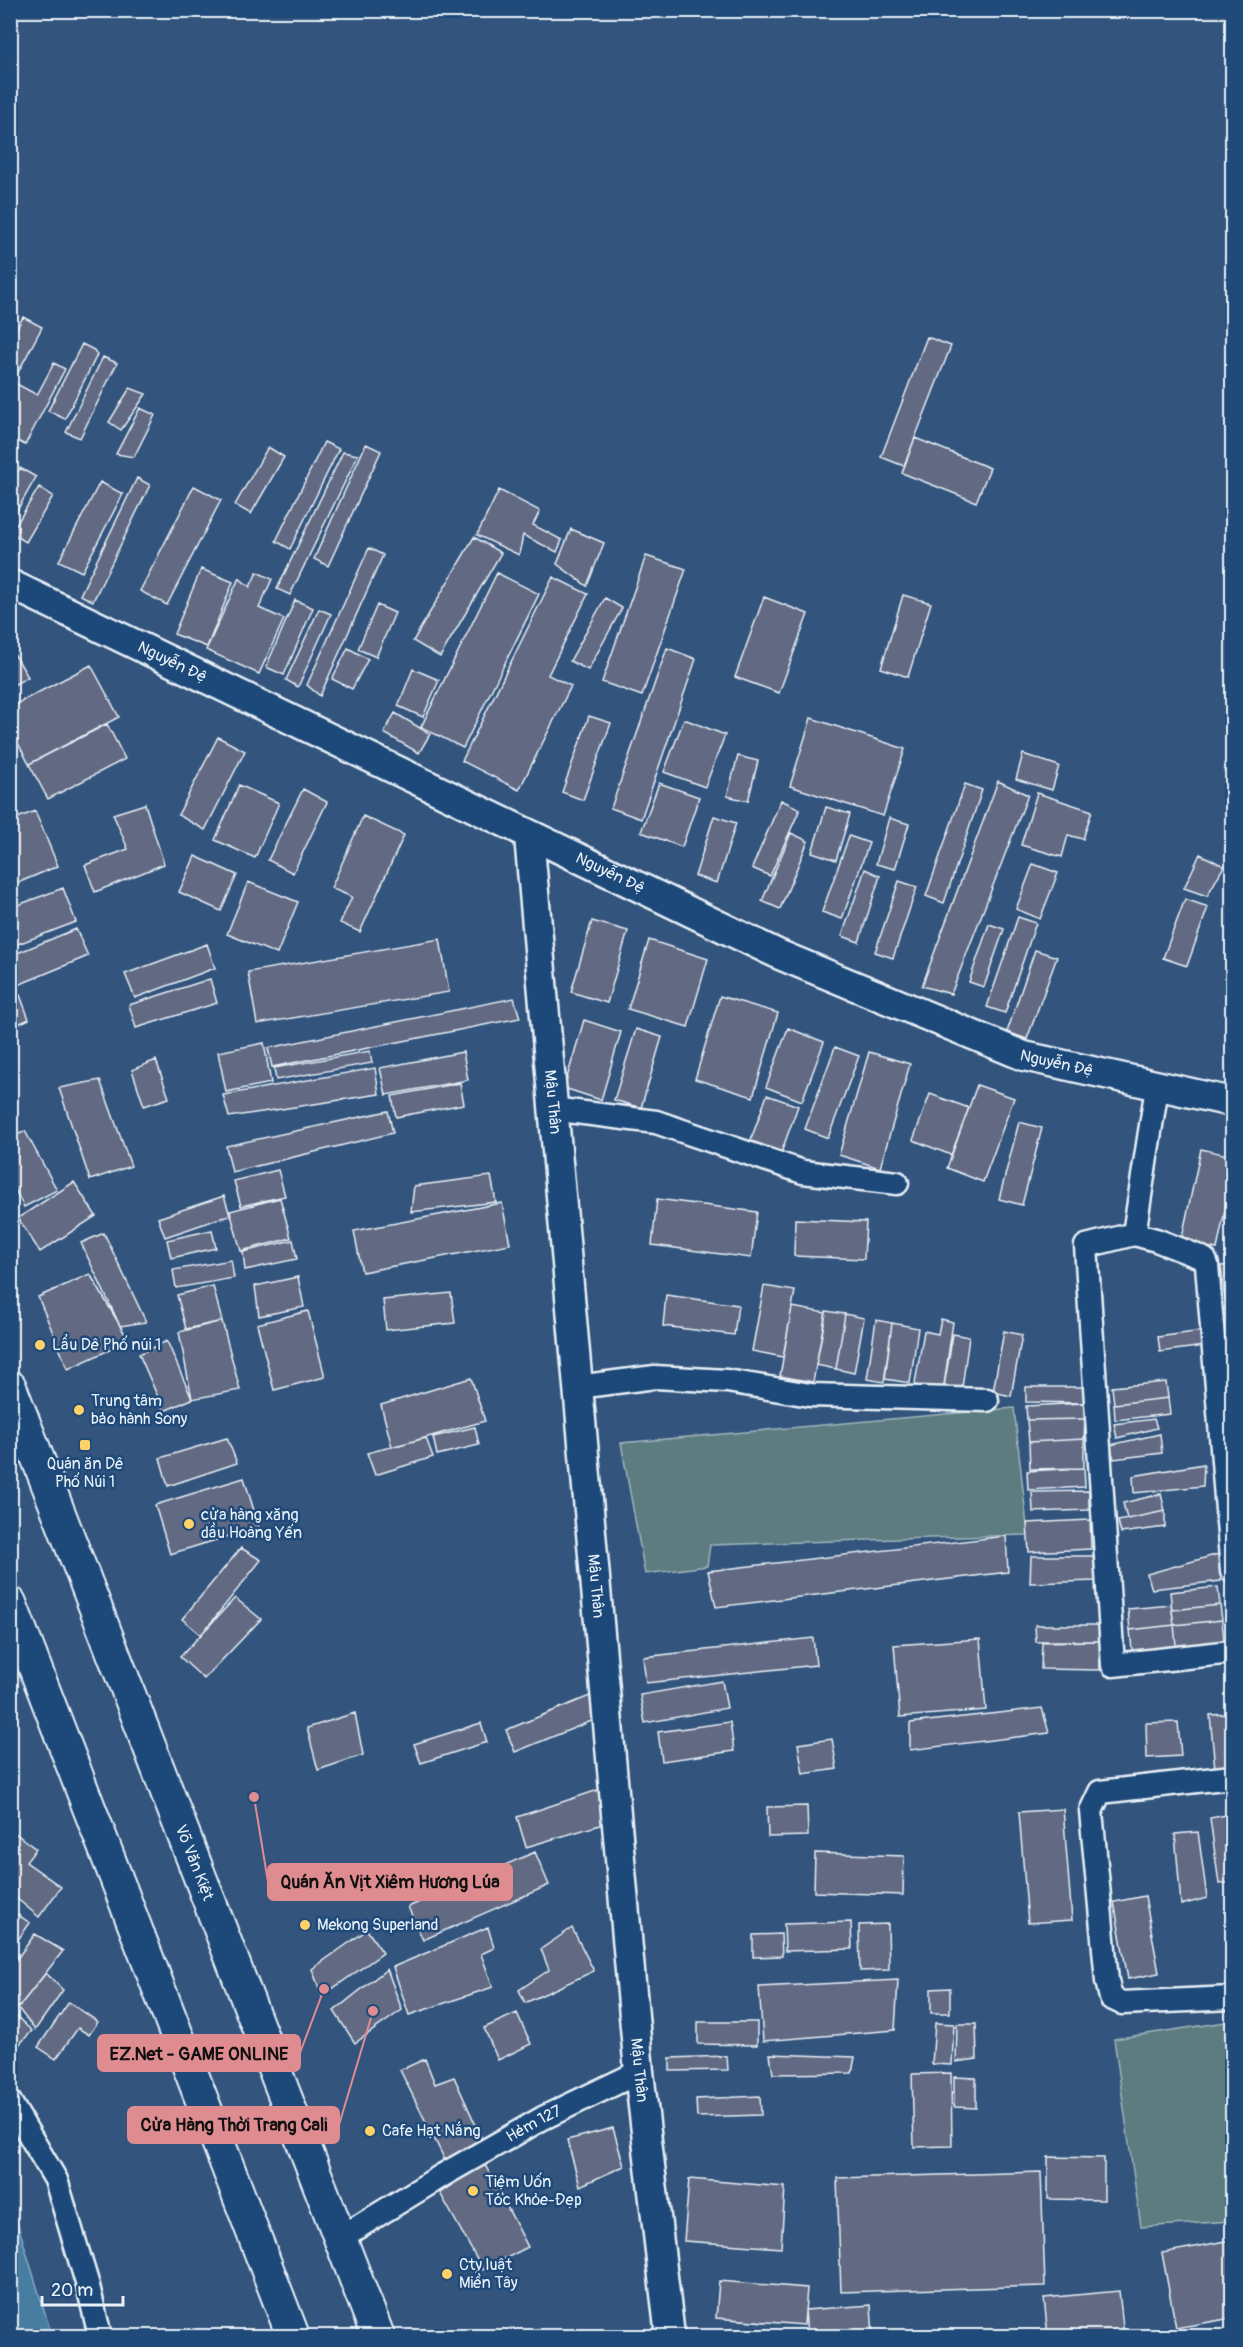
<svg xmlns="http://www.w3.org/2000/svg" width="1243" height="2347" viewBox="0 0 1243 2347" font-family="Pangolin,sans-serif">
<rect width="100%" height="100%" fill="#33547d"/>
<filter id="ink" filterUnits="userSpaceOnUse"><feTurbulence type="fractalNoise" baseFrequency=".0167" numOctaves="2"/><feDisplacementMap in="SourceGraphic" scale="12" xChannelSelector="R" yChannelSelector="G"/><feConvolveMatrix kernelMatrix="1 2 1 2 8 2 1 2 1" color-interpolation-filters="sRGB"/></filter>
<g filter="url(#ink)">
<path fill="#5c7c80" stroke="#a2b6bc" stroke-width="1.5" d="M1014,1408L1028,1535L710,1545L707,1566L645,1574L621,1443Z
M1232,2021V2221L1141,2227L1114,2039Z"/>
<path fill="#467da1" stroke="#87abc4" stroke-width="1.5" d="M10,2202H11L52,2336H11Z"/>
<path fill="#626a83" stroke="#e8f1f8" stroke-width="1.5" d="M23,317L42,327L13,382L37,395L54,363L65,369L25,445L10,437V341Z
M927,337L951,346L904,466L881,457Z
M82,344L94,350L97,355L65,419L48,411Z
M103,357L117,363L80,438L66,432Z
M130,388L146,394L121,430L109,422Z
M140,408L155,415L134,457L116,454Z
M915,438L990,468L976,502L902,473Z
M324,442L339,449L290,549L276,541Z
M366,444L381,451L328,566L314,559Z
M268,447L284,457L251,514L235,505Z
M343,452L358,455L290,595L277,589Z
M20,468L36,477L10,523V485Z
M137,478L150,485L93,601L80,595Z
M100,482L123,494L82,572L59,561Z
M194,486L221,500L167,605L140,591Z
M39,487L53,496L26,542L11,533Z
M499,490L540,511L533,525L562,540L557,552L523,535L519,555L477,535Z
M571,529L604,543L587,586L557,564Z
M474,537L501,553L440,657L413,641Z
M369,548L383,555L320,696L307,685Z
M646,556L686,569L642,696L602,682Z
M201,569L233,582L207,647L174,634Z
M257,572L272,579L259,608L284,619L259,674L206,650L239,578L250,587Z
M497,573L539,594L463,748L421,727Z
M553,577L588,594L548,675L571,686L519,790L462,761Z
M903,595L931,603L908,677L881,668Z
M764,597L808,614L779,693L735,677Z
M605,598L622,608L588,670L570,661Z
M295,600L313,608L284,675L266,667Z
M377,605L395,613L376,657L358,649Z
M319,609L331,614L298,687L286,680Z
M348,648L368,659L352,689L332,679Z
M667,648L696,659L641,819L611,808Z
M15,655L28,677L10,687V658Z
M91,665L119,717L29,764L10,728V707Z
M413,669L439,680L423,717L398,706Z
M395,713L430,734L419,753L384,733Z
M589,716L611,723L583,800L562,792Z
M811,718L905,749L883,816L790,786Z
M684,719L725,735L705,787L664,772Z
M107,724L125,759L48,799L29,764Z
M218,737L245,751L205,830L178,815Z
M1023,754L1059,766L1052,790L1016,779Z
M738,756L758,761L748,801L727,796Z
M998,781L1028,795L951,994L922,986Z
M659,783L699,797L682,847L641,832Z
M965,784L982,790L944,903L926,896Z
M239,785L279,803L255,858L215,840Z
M303,789L327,802L293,873L268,860Z
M1037,793L1092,811L1083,839L1068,835L1062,857L1021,845Z
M781,800L800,809L770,876L752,868Z
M145,804L164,864L95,892L85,865L128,849L113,814Z
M826,807L850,814L836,860L812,852Z
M35,811L58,866L10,886V821Z
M363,816L404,835L360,932L340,923L352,897L331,888Z
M714,816L736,823L717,883L695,876Z
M889,818L909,824L895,869L876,864Z
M791,833L808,841L780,909L762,901Z
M849,836L869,843L842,919L822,912Z
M1200,854L1224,866L1207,896L1184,888Z
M195,856L237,875L221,911L179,892Z
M1033,864L1058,873L1040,919L1016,909Z
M865,869L880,876L859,942L842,936Z
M899,881L917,887L893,958L875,952Z
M248,882L298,902L277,954L227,934Z
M63,888L76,922L10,947V908Z
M1185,899L1208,907L1187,966L1163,958Z
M1018,917L1036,923L1005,1013L987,1007Z
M592,921L628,931L607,1003L571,992Z
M989,924L1004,929L984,987L969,982Z
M76,929L88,956L18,985L10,969V956Z
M440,939L449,992L257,1024L248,972Z
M649,940L708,959L688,1027L628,1009Z
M207,944L215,968L135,998L125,974Z
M1035,950L1057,957L1027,1039L1007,1032Z
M210,979L217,1003L136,1028L129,1005Z
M20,995L29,1019L10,1028V999Z
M720,996L778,1013L753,1097L695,1079Z
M514,998L520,1018L272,1067L268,1048Z
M584,1020L621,1032L601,1100L564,1088Z
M788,1028L824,1042L802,1101L766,1087Z
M636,1029L662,1037L641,1108L614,1100Z
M264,1043L271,1083L226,1092L218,1052Z
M835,1047L859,1056L828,1138L805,1129Z
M370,1051L372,1063L276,1080L274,1068Z
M463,1052L468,1080L386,1095L380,1068Z
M869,1052L910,1064L880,1168L839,1155Z
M156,1060L169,1098L144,1106L132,1070Z
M375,1068L379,1094L229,1117L223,1095Z
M100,1080L131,1166L90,1180L59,1088Z
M460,1083L464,1104L396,1117L392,1096Z
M977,1085L1014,1098L983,1182L947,1168Z
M930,1094L969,1108L951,1155L913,1140Z
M767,1095L798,1106L780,1156L749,1145Z
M388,1111L393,1133L232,1172L226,1146Z
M1019,1122L1042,1128L1022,1205L999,1199Z
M25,1131L57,1190L24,1207L10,1180V1139Z
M1201,1149L1232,1156V1177L1217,1249L1181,1242Z
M278,1170L285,1196L241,1206L234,1181Z
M491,1176L496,1202L411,1212L414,1186Z
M74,1182L96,1216L40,1252L18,1218Z
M224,1196L230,1215L165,1237L158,1218Z
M280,1198L291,1238L241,1251L230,1211Z
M657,1199L757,1212L751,1258L652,1245Z
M502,1203L510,1244L362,1272L354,1231Z
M795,1219L866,1222L864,1259L794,1256Z
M212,1230L216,1248L171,1258L167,1240Z
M104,1233L146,1322L120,1326L81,1243Z
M293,1240L297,1259L245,1270L243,1252Z
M231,1260L234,1278L176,1288L173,1270Z
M1232,1265V1298L1225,1299L1221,1266Z
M90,1274L129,1341L68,1369L38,1297Z
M298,1277L304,1307L259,1316L255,1286Z
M213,1286L222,1321L186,1329L177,1295Z
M764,1286L795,1291L783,1357L752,1351Z
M451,1293L455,1323L386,1330L383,1300Z
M666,1295L738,1305L734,1335L663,1326Z
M792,1307L826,1313L813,1382L780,1376Z
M1232,1308V1332L1222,1333L1219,1309Z
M308,1311L325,1377L274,1390L257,1324Z
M826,1311L845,1314L836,1369L816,1365Z
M845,1314L864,1318L854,1373L836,1369Z
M941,1319L953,1322L943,1392L914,1389L924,1331L938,1334Z
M876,1320L892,1323L884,1382L867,1379Z
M222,1321L240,1390L192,1399L179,1332Z
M892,1323L918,1328L910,1383L885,1379Z
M1004,1331L1022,1335L1011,1396L993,1392Z
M1202,1331L1204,1346L1160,1352L1158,1337Z
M953,1334L969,1337L961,1395L943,1392Z
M167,1341L192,1399L164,1411L139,1354Z
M1232,1351V1373L1224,1374L1222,1352Z
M471,1378L485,1421L392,1447L381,1405Z
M1166,1382L1168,1398L1114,1404L1112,1387Z
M1026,1387H1086L1085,1403L1026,1402Z
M1168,1398L1170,1414L1115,1420L1114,1404Z
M1085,1403V1419L1027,1420L1026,1406Z
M1085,1419L1084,1439L1029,1442L1027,1420Z
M1154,1419L1157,1428L1117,1438L1114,1424Z
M475,1427L479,1445L437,1455L433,1437Z
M1160,1434L1162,1453L1114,1459L1110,1445Z
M227,1438L237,1463L168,1486L160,1458Z
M426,1438L433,1457L375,1475L367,1453Z
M1084,1439V1468L1030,1469L1029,1442Z
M1204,1464L1203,1486L1134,1493L1133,1476Z
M1084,1468L1085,1487L1028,1490L1027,1471Z
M244,1478L259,1527L170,1554L155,1505Z
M1089,1491V1510L1033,1512L1032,1492Z
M1161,1494L1165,1511L1127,1519L1123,1503Z
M1165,1511V1527L1121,1533L1118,1521Z
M1090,1520L1091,1549L1029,1552L1027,1523Z
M1006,1536L1008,1572L716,1607L708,1571Z
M241,1548L261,1560L201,1635L182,1619Z
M1222,1553L1221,1581L1152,1589L1147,1574Z
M1031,1556H1097V1581L1030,1583Z
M1218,1587L1220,1605L1172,1610L1170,1592Z
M235,1598L261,1619L204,1679L180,1657Z
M1171,1605L1174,1625L1130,1630L1128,1609Z
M1220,1605L1222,1620L1174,1625L1172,1610Z
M1222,1620L1225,1650L1177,1655L1174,1625Z
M1035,1625H1100V1641L1036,1642Z
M1174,1625L1177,1655L1133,1660L1130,1630Z
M813,1638L816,1665L646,1683L643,1657Z
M980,1639L986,1710L900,1717L894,1645Z
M1042,1641H1100V1670L1041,1669Z
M722,1681L727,1708L645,1723L640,1695Z
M597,1693L599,1718L515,1752L506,1730Z
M1042,1708L1049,1733L910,1750V1723Z
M355,1713L363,1755L318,1770L307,1728Z
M1232,1714V1768L1215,1769L1210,1715Z
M730,1722L734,1751L662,1761L658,1732Z
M1178,1722L1181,1756L1147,1758L1146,1723Z
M481,1723L487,1742L421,1763L414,1744Z
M832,1739L837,1769L803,1774L798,1744Z
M607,1787L610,1822L526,1847L517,1817Z
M807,1806L808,1836L768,1837L767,1807Z
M1063,1809L1072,1920L1028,1923L1019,1812Z
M1232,1814V1882L1219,1884L1210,1818Z
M1198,1832L1207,1898L1181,1905L1175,1834Z
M15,1833L36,1849L26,1862L61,1887L39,1917L10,1893V1839Z
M535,1852L549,1885L423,1940L408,1907Z
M815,1853L904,1856L903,1895L814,1892Z
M1145,1896L1159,1973L1128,1979L1114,1902Z
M11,1910L30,1923L10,1951V1911Z
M851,1922L852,1949L785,1951L784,1924Z
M888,1924L889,1970L860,1971L859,1925Z
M488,1927L494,1948L481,1954L493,1987L409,2015L393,1967Z
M572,1928L594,1971L525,2003L519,1990L549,1970L541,1949Z
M367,1930L383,1953L322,1996L312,1969Z
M35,1934L63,1951L18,2008L10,2001V1968Z
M781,1934L782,1956L753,1957V1935Z
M387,1969L402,2010L355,2043L334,2011Z
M46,1973L63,1990L35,2030L18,2008Z
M898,1980L895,2030L763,2041L759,1987Z
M950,1988V2013H931V1989Z
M69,2002L98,2022L89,2035L78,2028L56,2059L38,2047Z
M517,2013L531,2044L498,2060L484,2028Z
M15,2015L32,2031L10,2054V2019Z
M698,2022H757V2045L698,2044Z
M935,2023L954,2024L952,2065L932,2064Z
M957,2024H976L977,2059L956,2062Z
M770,2054L855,2057L852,2073L773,2074Z
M727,2056L728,2070L670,2071V2058Z
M425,2059L435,2084L454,2077L483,2141L445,2160L400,2070Z
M951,2073L952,2146L914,2147L912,2074Z
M954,2077L976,2078V2108L954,2107Z
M760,2096L761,2115L697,2117L696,2099Z
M613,2128L624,2166L580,2186L567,2140Z
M1048,2157L1104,2158V2200L1048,2199Z
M484,2163L528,2247L483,2270L440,2193Z
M1041,2172L1045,2286L841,2292L837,2178Z
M689,2179L785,2187L781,2248L684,2241Z
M1232,2240V2318L1176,2328L1162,2253Z
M719,2281L807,2288L804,2325L716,2318Z
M1119,2291L1124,2336H1048L1044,2298Z
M871,2305L873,2336H807L805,2310Z"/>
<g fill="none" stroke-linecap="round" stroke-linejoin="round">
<g stroke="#e8f1f8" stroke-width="27">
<g id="minor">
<path d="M1157,1087L1134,1234L1156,1240L1200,1257L1205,1260L1207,1265L1232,1571"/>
<path d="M552,1109L656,1122L803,1172L897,1183"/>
<path d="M1134,1234L1086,1246L1113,1665L1232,1652"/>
<path d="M577,1387L655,1377L727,1381L810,1395L987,1400"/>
<path d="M1232,1777L1100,1792L1091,1811L1107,1981L1111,1998L1122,2003L1232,1998"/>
<path d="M10,2102L56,2180L88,2286L100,2336"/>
<path id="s1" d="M340,2238L443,2175L543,2118L639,2072"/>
</g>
</g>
<g stroke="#e8f1f8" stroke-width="33">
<g id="tertiary">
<path id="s2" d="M10,584L780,955L1024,1056L1232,1102"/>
<path id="s3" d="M529,836L639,2072L670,2336"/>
</g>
</g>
<g stroke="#e8f1f8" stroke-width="36">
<g id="secondary">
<path id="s4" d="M10,1387L378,2336"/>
<path d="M10,1603L293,2336"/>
</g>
</g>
<use href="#minor" stroke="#1f4a7a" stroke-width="22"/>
<use href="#tertiary" stroke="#1f4a7a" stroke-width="28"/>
<use href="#secondary" stroke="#1f4a7a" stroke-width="32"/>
</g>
</g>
<g fill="#ffd166" stroke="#1f4a7a" stroke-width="2">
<circle cx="40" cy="1345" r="6"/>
<circle cx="79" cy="1410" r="6"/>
<rect x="79" y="1439" width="12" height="12" rx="3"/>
<circle cx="189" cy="1524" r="6"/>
<circle cx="305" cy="1925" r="6"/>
<circle cx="370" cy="2131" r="6"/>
<circle cx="473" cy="2191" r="6"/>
<circle cx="447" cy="2274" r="6"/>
</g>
<g text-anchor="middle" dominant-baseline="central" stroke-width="5" stroke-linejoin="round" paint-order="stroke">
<g font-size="16" fill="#e8f1f8" stroke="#1f4a7a">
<text stroke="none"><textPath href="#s2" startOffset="180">Nguyễn Đệ</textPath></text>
<text stroke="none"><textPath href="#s2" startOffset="666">Nguyễn Đệ</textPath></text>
<text stroke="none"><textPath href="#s2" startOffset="1152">Nguyễn Đệ</textPath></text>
<text stroke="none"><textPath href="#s3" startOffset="267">Mậu Thân</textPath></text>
<text stroke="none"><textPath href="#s3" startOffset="753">Mậu Thân</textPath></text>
<text stroke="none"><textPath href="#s4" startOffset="510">Võ Văn Kiệt</textPath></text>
<text stroke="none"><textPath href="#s3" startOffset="1239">Mậu Thân</textPath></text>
<text stroke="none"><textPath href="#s1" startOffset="225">Hẻm 127</textPath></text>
</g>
<g font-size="16" fill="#e8f1f8" stroke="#1f4a7a" text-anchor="start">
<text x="52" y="1345">Lẩu Dê Phố núi 1</text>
<text x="91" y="1401">Trung tâm<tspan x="91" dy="18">bảo hành Sony</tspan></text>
<text x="85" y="1464" text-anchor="middle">Quán ăn Dê<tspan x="85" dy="18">Phố Núi 1</tspan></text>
<text x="201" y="1515">cửa hàng xăng<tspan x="201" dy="18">dầu Hoàng Yến</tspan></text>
<text x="317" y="1925">Mekong Superland</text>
<text x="382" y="2131">Cafe Hạt Nắng</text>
<text x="485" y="2182">Tiệm Uốn<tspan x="485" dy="18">Tóc Khỏe-Đẹp</tspan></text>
<text x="459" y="2265">Cty luật<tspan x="459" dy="18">Miền Tây</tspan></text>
</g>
</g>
<path fill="none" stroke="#df8c90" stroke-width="2" d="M254 1797L268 1882M324 1989L300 2053M373 2011L339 2125"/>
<g fill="#df8c90" stroke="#1f4a7a" stroke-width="2">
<circle cx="254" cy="1797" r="6"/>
<circle cx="324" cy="1989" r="6"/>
<circle cx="373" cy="2011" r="6"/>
</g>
<g fill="#df8c90" stroke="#df8c90" stroke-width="2">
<rect x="268" y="1864" width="244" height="36" rx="6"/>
<rect x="98" y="2035" width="202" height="36" rx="6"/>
<rect x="128" y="2107" width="211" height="36" rx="6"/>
</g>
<g font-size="18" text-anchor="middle" font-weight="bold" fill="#111">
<text x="390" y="1888">Quán Ăn Vịt Xiêm Hương Lúa</text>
<text x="199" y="2060">EZ.Net - GAME ONLINE</text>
<text x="234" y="2131">Cửa Hàng Thời Trang Cali</text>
</g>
<rect width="1243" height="2347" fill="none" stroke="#1f4a7a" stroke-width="36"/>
<rect x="18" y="18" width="1207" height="2311" fill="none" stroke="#e8f1f8" stroke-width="2" filter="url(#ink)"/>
<path d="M42 2296v9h81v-9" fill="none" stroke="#e8f1f8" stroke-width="3"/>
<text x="51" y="2296" font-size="18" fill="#e8f1f8" stroke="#1f4a7a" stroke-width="4.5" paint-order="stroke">20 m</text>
</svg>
